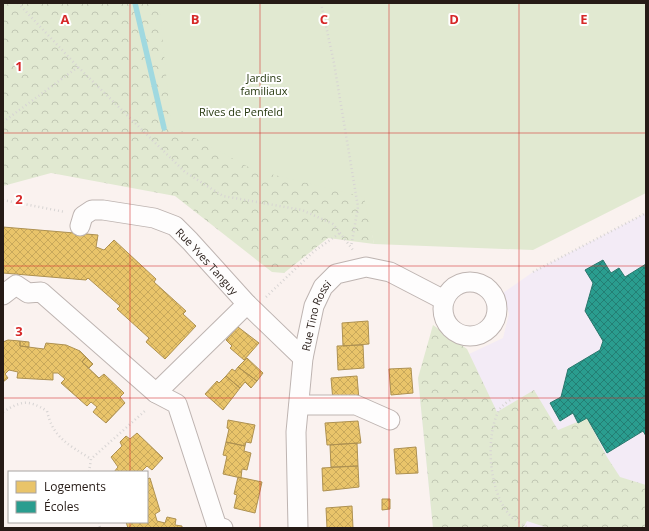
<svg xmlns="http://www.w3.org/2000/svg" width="649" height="531" viewBox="0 0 649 531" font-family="'Open Sans',sans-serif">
<defs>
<pattern id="forest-crowns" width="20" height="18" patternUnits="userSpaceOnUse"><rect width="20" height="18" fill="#e1e9d1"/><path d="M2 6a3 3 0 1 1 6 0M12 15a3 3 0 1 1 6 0" fill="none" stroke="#c1c7b3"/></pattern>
<pattern id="homes-cross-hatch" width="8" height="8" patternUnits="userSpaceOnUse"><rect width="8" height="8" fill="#e9c46a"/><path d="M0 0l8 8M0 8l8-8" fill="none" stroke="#c8a85b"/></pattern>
<pattern id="schools-cross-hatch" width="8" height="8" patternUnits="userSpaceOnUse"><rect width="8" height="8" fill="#2a9d8f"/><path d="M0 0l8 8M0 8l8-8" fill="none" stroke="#247f74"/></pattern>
</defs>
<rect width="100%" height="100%" fill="#faf2ef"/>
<path fill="#f3ebf6" d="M646,213V528H433L418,378L503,338L509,314L503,293L533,272Z"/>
<path fill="url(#forest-crowns)" d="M3,3H332L374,244L328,238L284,273L272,272L175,196L51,173L3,186Z
M433,325L467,349L497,412L534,390L558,430L587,418L607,457L620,477L646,485V528H548L527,521L523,528H433L418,378Z"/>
<path fill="#e1e9d1" d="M159,3H646V193L533,250L374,244L364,197L254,170L171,125Z"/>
<path fill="url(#homes-cross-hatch)" stroke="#ae9151" d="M3,227L98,235L96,247L104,250L114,240L156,279L154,282L186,311L183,314L196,326L165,359L146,342L149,338L117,309L120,306L88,278L86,280L3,273Z
M368,321L369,344L343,346L342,323Z
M238,327L259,343L244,360L230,348L232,346L226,340Z
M8,340L20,341V346L44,349L46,343L66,345L80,351L86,357L82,362L99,378L104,374L124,393L120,397L125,403L106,423L93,412L97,407L91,402L87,406L61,383L65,379L58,373H53V380L17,378L18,372L9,370L5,374L8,378L3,382V342Z
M20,341L29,342V347L20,346Z
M363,345L364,368L338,370L337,346Z
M86,357L93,364L89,368L82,362Z
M247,358L263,373L257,381L238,367Z
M238,367L257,381L251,388L245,382L240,388L226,376L232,369L235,371Z
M411,368L413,393L391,395L389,369Z
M226,376L240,388L223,410L205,394L217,381L219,383Z
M357,376L359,400L333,401L331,378Z
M228,420L255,425L251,443L246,442L245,446L226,442L229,429L227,428Z
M358,421L361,443L327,445L325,423Z
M137,433L163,458L152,470L147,466L141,472H114L118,467L111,457L122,446L120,442L126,436L130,439Z
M226,442L245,446L244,451L251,453L247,470L242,469L241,478L223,474L227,456L223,455Z
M357,443L358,466L331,467L330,445Z
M416,447L418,473L396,474L394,449Z
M358,466L359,487L323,491L322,468Z
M238,477L262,482L255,513L234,508L237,495L234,494Z
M150,478L160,511L155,514L157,521L165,523L167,517L176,519L175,525L182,526V528H128L126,522H147V479Z
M382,499H390V509L382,510Z
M352,506L353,528H327L326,508Z"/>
<path fill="url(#schools-cross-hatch)" stroke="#29766b" d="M603,260L611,273L619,268L625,277L646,264V436L643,431L607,453L587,418L578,423L573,413L560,421L550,403L561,397L568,369L600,350L603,341L585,311L593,283L585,270Z"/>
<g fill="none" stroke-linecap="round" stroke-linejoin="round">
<path stroke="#a0d9e0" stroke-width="5.5" d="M135,3L164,128"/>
<g stroke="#beb4b1" stroke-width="21">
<g id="street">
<path id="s1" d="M80,226L83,216L92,210H103L154,218L175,226L190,241L247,304"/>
<circle cx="470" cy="309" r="27"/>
<path d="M3,295L16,285L28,293L41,292L156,393L177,404L217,527L223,528"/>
<path d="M156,393L247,304L303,358"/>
<path d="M299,405H356L390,420"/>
<path id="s2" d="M298,528L296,432L303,358L314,306L323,287L336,274L366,267L390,272L444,300"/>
</g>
</g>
<path stroke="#d7d4d3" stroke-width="2.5" stroke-dasharray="1 3" stroke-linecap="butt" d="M18,3L78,67L185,172L223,196L302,210L333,224L353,250
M321,3L334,63L358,207L351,247
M3,122L78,67
M3,200L65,212
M533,272L646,213
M266,297L313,252L340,233
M513,398C509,401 502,405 499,410C485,437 489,490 508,513C513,519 522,524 528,528
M3,412C21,401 28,399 47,411C53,438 69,445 91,459
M89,472L91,459L146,410
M99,522L100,528"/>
<use href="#street" stroke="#fefdfd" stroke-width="19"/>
</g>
<path fill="none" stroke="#d62828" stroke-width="1" stroke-opacity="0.55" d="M130,3V472M260,3V528M389,3V528M519,3V528M3,133H646M3,266H646M3,398H646M130,522V528"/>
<g text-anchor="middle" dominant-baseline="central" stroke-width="4" stroke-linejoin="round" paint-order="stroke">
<g font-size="11" fill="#273910" stroke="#fff">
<text x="264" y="77">Jardins<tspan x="264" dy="13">familiaux</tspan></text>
<text x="241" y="111">Rives de Penfeld</text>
</g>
<g font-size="11" fill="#261b16" stroke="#fff">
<text stroke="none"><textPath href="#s1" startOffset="154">Rue Yves Tanguy</textPath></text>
<text stroke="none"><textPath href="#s2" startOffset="215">Rue Tino Rossi</textPath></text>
</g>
</g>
<g font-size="13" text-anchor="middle" font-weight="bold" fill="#d62828" stroke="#fff" stroke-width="4" stroke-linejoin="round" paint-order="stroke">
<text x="65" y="24">A</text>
<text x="195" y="24">B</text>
<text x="324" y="24">C</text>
<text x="454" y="24">D</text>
<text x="584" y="24">E</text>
<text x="19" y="71">1</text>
<text x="19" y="204">2</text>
<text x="19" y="336">3</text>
</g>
<rect width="649" height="531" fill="none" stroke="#261b16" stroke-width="8"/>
<rect x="8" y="471" width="140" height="52" fill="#ffffff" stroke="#a8a4a2"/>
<rect x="16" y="481" width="20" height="12" fill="#e9c46a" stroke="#a8a4a2"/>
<text x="44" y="491" font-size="12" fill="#261b16">Logements</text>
<rect x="16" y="501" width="20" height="12" fill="#2a9d8f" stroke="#a8a4a2"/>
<text x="44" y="511" font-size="12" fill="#261b16">Écoles</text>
</svg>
